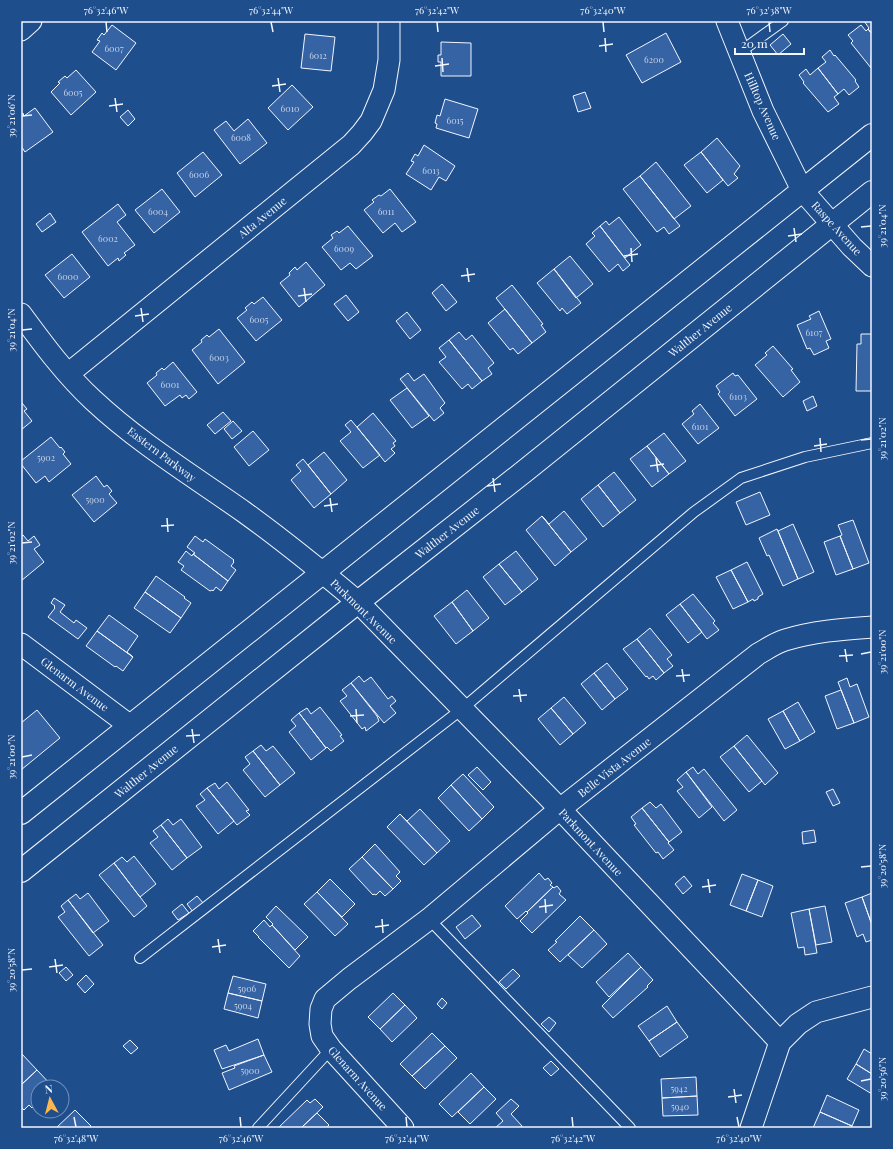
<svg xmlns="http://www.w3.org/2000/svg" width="893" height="1149" viewBox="0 0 893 1149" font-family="'Playfair Display',serif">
<rect width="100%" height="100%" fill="#1f4e8c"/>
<path fill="#3563a3" stroke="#f2f6ff" d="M864,21H872V34L868,29L869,28Z
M112,25L136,43L116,70L92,52L100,41L97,40L102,33L104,35Z
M861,25L866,31L868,29L872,34L871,68L851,43L853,41L848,35Z
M666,33L681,62L642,83L626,55Z
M305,34L335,37L331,71L301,68Z
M783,34L791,44L778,55L770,45Z
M441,42L471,43V76H441V62H438V55H441Z
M830,50L834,56L835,55L856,80L855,81L859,87L849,95L844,89L838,94L818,68L826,62L822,57Z
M818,68L838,94L834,97L839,104L828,112L803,83L804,82L799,75L806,69L810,75Z
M76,70L96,92L71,115L51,92L60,83L58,82L65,76L67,78Z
M292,85L313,107L288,130L268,108Z
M585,92L591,108L578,112L573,96Z
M445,99L478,109L469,138L436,128L437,124L435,123L437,115L440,116Z
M35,108L53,132L25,152L21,146V115L23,113L24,116Z
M128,110L135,119L128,126L120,117Z
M248,119L267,143L240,164L214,130L226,121L234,131Z
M717,138L740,166L734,174L738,178L728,186L701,152Z
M424,145L455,166L446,181L439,177L431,190L406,174L414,162L411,161L415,154L418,156Z
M203,152L222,175L195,197L177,173Z
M701,152L723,180L707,193L684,165Z
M656,162L691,206L674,219L640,176Z
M640,176L680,226L669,234L664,227L657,232L623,189Z
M162,189L180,212L154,233L135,210Z
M390,189L416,222L402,232L395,223L383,233L364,210L374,202L372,200L379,195L381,196Z
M118,204L126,215L117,222L135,245L124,253L126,255L119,261L118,258L108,266L82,232Z
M50,213L56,222L42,232L36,224Z
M619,217L641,245L625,258L600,226L606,221L609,225Z
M348,226L373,256L356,269L350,263L341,270L322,247L333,238L331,235L337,231L339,233Z
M600,226L630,265L623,271L618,264L609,272L586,244L595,236L592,233Z
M72,254L90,277L64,298L45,275Z
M570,256L593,284L576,298L554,269Z
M306,262L325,285L299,307L280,283L290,275L289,273L295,267L297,270Z
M554,269L581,303L567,314L562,308L560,311L537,283Z
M442,284L457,302L446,311L432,293Z
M512,285L543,324L541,325L546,332L532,343L496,298Z
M346,295L359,312L348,321L334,304Z
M263,297L282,320L256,341L237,318L247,310L245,308L252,302L254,304Z
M505,309L532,343L518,354L513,348L510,350L488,323Z
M819,311L831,339L826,341L829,348L814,355L810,348L807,349L797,325L811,319L809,316Z
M407,312L421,330L410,339L396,321Z
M219,329L245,362L218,384L192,350L202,342L201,340L207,335L209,337Z
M459,332L466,340L472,335L494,363L488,368L492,374L482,381L449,340Z
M861,334H872V391H856L857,344H861Z
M449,340L482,381L472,389L468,384L462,389L439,362L446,357L439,348Z
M773,346L793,369L791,370L800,382L783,397L755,365L767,355L765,353Z
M173,362L197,392L189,399L186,395L182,398L180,395L165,406L147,383L157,375L156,373L162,368L164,370Z
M408,373L414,381L424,374L445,403L440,408L444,413L434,421L400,379Z
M733,373L735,376L738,375L757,399L735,416L718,394L720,392L716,386Z
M407,388L429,416L412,428L390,400Z
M813,396L817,406L807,411L803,401Z
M22,403L27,409L24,411L32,421L21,430V404Z
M700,404L719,428L698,444L682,424L694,414L692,411Z
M223,412L231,421L215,434L207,425Z
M373,413L396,441L393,443L395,446L391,449L395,453L385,462L357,427Z
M351,420L380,455L363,468L340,441L351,432L345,425Z
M233,421L242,431L232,439L224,429Z
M253,431L269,450L249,466L234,447Z
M664,433L686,461L669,474L647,446Z
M51,437L60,448L61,447L65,452L63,454L71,464L49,482L45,476L36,483L21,464V461Z
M647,446L669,474L652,487L630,459Z
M324,452L347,480L331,494L308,465Z
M303,459L331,494L314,508L291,480L301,471L296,465Z
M614,472L636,500L620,513L598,485Z
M96,476L104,487L107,485L112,491L109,494L117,503L94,522L72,495Z
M598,485L620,513L603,527L581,499Z
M760,492L770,515L746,525L736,502Z
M564,511L587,539L571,552L542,516L549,524Z
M542,516L571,552L555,566L526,530Z
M853,520L869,563L853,569L840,536L842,535L838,525Z
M793,524L814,572L798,579L778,531Z
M777,529L798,579L783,586L769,555L767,556L759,538Z
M23,535L28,541L34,536L40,545L34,549L44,562L21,581V536Z
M195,536L203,542L205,539L234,560L233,561L234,562L231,566L236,570L228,581L193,554L195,553L187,547Z
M840,536L853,569L836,575L824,542Z
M186,551L192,556L193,554L228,581L221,591L216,587L213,591L212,590L210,591L181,570L184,566L178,562Z
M516,551L538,579L522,592L499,564Z
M747,562L763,594L758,597V599L754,601L753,599L748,602L731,570Z
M499,564L522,592L505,605L483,577Z
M731,570L748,602L733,609L716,577Z
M156,576L185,597L184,598L191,603L181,618L145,592Z
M467,590L489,618L473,631L452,602Z
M145,592L181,618L170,633L134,608Z
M693,594L715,621L713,623L719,630L707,639L680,604Z
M54,598L65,605L60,612L74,623L76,620L87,628L78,639L48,617L55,608L54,607L55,606L51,603Z
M452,602L473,631L456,644L434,616Z
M680,604L702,632L688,643L666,615Z
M109,615L138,636L127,652L133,657L97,631Z
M650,628L672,655L667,659L673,666L664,673L637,639Z
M97,631L133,657L123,671L116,666L115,667L86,646Z
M637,639L664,673L656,680L653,676L649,679L647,676L646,677L623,649Z
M607,663L628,689L615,699L594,673Z
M594,673L615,699L602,710L581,684Z
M359,676L364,682L371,677L388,699L392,696L396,701L390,706L396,713L384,723L351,683Z
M847,678L850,687L857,684L869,717L854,723L838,682Z
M351,683L377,716L379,721L366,731L365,727L362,729L340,701L347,696L342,690Z
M841,690L854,723L837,729L825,696Z
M564,697L586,723L573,734L551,708Z
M798,702L815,732L800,741L783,711Z
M320,707L342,735L340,736L344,741L331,751L327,747L326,748L299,713L307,708L311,714Z
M551,708L573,734L560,745L538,719Z
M37,710L60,738L21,770V723Z
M783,711L800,741L785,749L768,719Z
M299,713L326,748L311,760L289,732L296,726L291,720Z
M747,735L778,773L765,785L734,746Z
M261,745L266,751L273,746L295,773L280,785L253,751Z
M734,746L762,781L749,792L720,757Z
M253,751L280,785L265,797L243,770L250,764L245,757Z
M477,767L491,782L483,790L468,775Z
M693,767L698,774L704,769L737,810L724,821L686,772Z
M686,772L712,807L699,818L677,791L683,787L677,780Z
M463,774L494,807L482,819L451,785Z
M227,782L249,810L246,811L250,815L237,825L207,788L215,783L219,789Z
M451,785L482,819L469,831L438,798Z
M207,788L234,821L218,834L196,806L205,800L200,794Z
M833,789L840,803L833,806L826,792Z
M650,802L656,808L661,804L682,832L669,842L642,808Z
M642,808L669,842L668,843L674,850L663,859L658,852L656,853L634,825L636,824L631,817Z
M420,809L450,841L437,853L400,814L407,821Z
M400,814L437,853L424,865L387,827Z
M168,819L173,825L181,819L202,847L187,858L161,825Z
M161,825L187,858L172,870L150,843L158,837L153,831Z
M814,830L816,842L803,844L802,832Z
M375,844L400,872L396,876L401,881L393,889L362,857Z
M134,856L156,884L140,897L114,863L122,857L127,862Z
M362,857L393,889L385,896L380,891L376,895L374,894L373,895L349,869Z
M114,863L147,906L134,917L99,875Z
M539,873L545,880L548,878L552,883L550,885L553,887L527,912L526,911L517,919L505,906Z
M742,874L758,880L746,911L730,905Z
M684,876L692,886L683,894L675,884Z
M330,879L355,904L342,917L317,892Z
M758,880L773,886L762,917L746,911Z
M557,886L561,891L559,894L566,900L532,933L520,921L528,913L527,912L553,887L554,888Z
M317,892L348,924L335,936L304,904Z
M88,893L109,921L93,933L68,900L76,894L80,899Z
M872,893V925L862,897Z
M197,896L204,904L193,912L187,904Z
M862,897L872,925V940L866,942L863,934L857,937L845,903Z
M68,900L103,945L89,956L58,917L65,912L61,906Z
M182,904L189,913L178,920L172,912Z
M276,906L308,937L295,950L272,925L273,924L266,917Z
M825,906L832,942L816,945L809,909Z
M809,909L817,953L805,955L804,947L798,948L791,913Z
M472,915L481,926L465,939L456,927Z
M580,916L594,930L560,962L548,950L557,942L555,941Z
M264,920L270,927L272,925L300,956L289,968L258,937H259L253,931Z
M594,930L607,944L582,968L568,955Z
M628,953L641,967L609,997L596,982Z
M66,967L73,975L66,981L59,973Z
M641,967L653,980L647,986L648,987L613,1018L602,1006Z
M513,969L520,976L506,989L499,982Z
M86,975L94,984L85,993L77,984Z
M233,976L266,984L262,1001L228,993Z
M228,993L262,1001L258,1018L224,1009Z
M393,993L405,1005L380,1029L368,1017Z
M442,998L447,1003L442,1009L437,1004Z
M405,1005L417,1018L392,1042L380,1029Z
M667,1006L677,1022L649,1041L638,1026Z
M549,1017L556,1023L549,1032L541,1024Z
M677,1022L688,1037L660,1057L649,1041Z
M432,1033L445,1046L412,1076L400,1064Z
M258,1039L264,1055L222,1069L214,1050L226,1045L229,1051Z
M130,1040L138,1048L131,1054L123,1046Z
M445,1046L457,1058L425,1089L412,1076Z
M864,1049L872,1054V1074L856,1064Z
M21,1053L37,1070L21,1085Z
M264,1055L272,1072L229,1090L222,1073L235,1068L234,1066Z
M551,1061L559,1069L551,1076L543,1068Z
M856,1064L872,1074V1094L847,1079Z
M37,1070L53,1087H38V1102L32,1108L29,1105L24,1110L21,1107V1085Z
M471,1073L484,1087L452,1117L439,1104Z
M696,1077L697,1096L662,1098L661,1079Z
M484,1087L496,1099L470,1124L458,1112Z
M827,1095L859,1110L852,1126L820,1112Z
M697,1096L698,1115L663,1116L662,1098Z
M315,1099L323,1107L301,1128H278L307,1100L310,1103Z
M511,1099L519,1106L511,1114L522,1126L521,1128H495L503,1121L496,1113Z
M75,1110L91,1126L89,1128H56Z
M820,1112L852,1126L851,1128H813Z
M317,1113L329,1125L326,1128H301Z"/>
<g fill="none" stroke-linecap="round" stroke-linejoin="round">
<g stroke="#f2f6ff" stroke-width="12">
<path id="service" d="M740,52L783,21
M429,919L630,1128
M140,958L462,709L694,512L741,478L805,457L872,443
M258,1128L331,1049"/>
</g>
<g stroke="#f2f6ff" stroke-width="23">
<path id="minor" d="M727,21L763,111L802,190L852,247L872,266
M21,30L31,21
M21,314C43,344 66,375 93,400C139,443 193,476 244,512C283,540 321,571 358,602L560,809L780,1042
M68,374L351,145L362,133L371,121L384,90L389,60V21
M21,644L129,725
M403,1128L331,1049L322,1036L320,1024L321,1009L325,999L349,979L429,919L560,809L758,654C767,649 775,643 785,640C813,631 844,629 872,627
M751,1128L780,1042L798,1024L816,1012L872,997"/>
</g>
<g stroke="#f2f6ff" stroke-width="24">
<path id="secondary" d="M21,813L872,135
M21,871L358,602L526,470L872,192"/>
</g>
<use href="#service" stroke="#1f4e8c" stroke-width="10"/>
<use href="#minor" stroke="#1f4e8c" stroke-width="21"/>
<use href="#secondary" stroke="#1f4e8c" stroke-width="22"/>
</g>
<path fill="none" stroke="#f2f6ff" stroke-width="1.5" d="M106,22L107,32M271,22L273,32M437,22L438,32M603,22L604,32M769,22L770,32M605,38L606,52M599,46L613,44M442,58L443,72M435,66L449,64M278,78L280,92M272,86L286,84M115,98L117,112M109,106L123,104M22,116L32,115M861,227L871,226M794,228L796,242M788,236L802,234M631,248L632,262M624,256L638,254M467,268L469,282M461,276L475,274M304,288L306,302M298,296L312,294M141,308L143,322M135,316L149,314M22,330L32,329M820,438L821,452M861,440L871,439M814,446L827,444M656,458L658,472M650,466L664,464M493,478L495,492M487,486L501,484M330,498L332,512M324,506L338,504M167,518L168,532M161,526L174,525M22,543L32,542M845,649L847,662M861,654L871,652M839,656L853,655M682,669L684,682M676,676L690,675M519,689L521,702M513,696L527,695M356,709L357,723M350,716L364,715M192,729L194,743M186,736L200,735M22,757L32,755M861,867L871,866M708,879L710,893M702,887L716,885M545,899L546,913M539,907L553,905M382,919L383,933M375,927L389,925M218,939L220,953M212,947L226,945M55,959L57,973M49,967L63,965M22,970L32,969M861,1081L871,1079M734,1089L736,1103M728,1097L742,1095M74,1117L76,1127M240,1117L241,1127M406,1117L407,1127M572,1117L573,1127M737,1117L739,1127"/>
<g text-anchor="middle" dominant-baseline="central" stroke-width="3" stroke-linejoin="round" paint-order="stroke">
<g font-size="9" fill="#c3d1e8">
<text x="114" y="48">6007</text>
<text x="318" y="55">6012</text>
<text x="654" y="59">6200</text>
<text x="73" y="92">6005</text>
<text x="290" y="108">6010</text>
<text x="455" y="120">6015</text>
<text x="241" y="137">6008</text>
<text x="431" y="170">6013</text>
<text x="199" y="174">6006</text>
<text x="158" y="211">6004</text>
<text x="386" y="211">6011</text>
<text x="108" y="238">6002</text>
<text x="344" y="248">6009</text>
<text x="68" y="276">6000</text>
<text x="259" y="319">6005</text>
<text x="814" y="332">6107</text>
<text x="219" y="357">6003</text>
<text x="170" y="384">6001</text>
<text x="738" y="396">6103</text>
<text x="700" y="426">6101</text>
<text x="46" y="457">5902</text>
<text x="95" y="499">5900</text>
<text x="247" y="988">5906</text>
<text x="243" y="1005">5904</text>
<text x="250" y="1070">5900</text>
<text x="679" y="1088">5942</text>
<text x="680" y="1106">5940</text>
</g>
<g font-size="11" fill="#f2f6ff" stroke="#1f4e8c">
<text transform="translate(763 106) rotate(66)">Hilltop Avenue</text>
<text transform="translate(262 217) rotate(-39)">Alta Avenue</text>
<text transform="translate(837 228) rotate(48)">Raspe Avenue</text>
<text transform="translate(700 330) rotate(-39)">Walther Avenue</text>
<text transform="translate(162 454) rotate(37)">Eastern Parkway</text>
<text transform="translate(447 532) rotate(-38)">Walther Avenue</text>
<text transform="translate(364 611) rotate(44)">Parkmont Avenue</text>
<text transform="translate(75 684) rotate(37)">Glenarm Avenue</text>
<text transform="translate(614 767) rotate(-38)">Belle Vista Avenue</text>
<text transform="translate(146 771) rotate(-39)">Walther Avenue</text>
<text transform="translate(591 842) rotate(47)">Parkmont Avenue</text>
<text transform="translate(358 1078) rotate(48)">Glenarm Avenue</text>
</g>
</g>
<rect width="893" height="1149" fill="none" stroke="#1f4e8c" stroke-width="44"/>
<g transform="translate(50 1099) rotate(353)"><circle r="19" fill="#1f4e8c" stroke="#7391ba"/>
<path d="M0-3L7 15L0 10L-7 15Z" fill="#ffb74d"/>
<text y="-6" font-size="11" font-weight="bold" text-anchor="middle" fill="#f2f6ff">N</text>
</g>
<path d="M735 48v6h69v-6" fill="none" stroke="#f2f6ff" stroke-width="2"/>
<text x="741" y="48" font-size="12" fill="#f2f6ff" stroke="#1f4e8c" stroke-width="3" paint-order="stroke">20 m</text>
<rect x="22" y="22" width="849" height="1105" fill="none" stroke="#f2f6ff" stroke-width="1.5"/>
<g font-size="10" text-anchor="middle" fill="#f2f6ff">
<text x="106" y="14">76°32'46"W</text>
<text x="271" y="14">76°32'44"W</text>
<text x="437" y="14">76°32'42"W</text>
<text x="603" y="14">76°32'40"W</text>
<text x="769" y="14">76°32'38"W</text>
<text transform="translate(11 116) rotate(-90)" y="4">39°21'06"N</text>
<text transform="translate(882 226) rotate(-90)" y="4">39°21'04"N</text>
<text transform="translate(11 330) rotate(-90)" y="4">39°21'04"N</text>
<text transform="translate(882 439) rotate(-90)" y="4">39°21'02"N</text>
<text transform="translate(11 543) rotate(-90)" y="4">39°21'02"N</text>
<text transform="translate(882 652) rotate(-90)" y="4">39°21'00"N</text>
<text transform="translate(11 757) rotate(-90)" y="4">39°21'00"N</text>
<text transform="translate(882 866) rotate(-90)" y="4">39°20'58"N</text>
<text transform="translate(11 970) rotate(-90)" y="4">39°20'58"N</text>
<text transform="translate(882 1079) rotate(-90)" y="4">39°20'56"N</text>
<text x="76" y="1142">76°32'48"W</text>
<text x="241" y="1142">76°32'46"W</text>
<text x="407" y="1142">76°32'44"W</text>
<text x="573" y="1142">76°32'42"W</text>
<text x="739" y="1142">76°32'40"W</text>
</g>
</svg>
